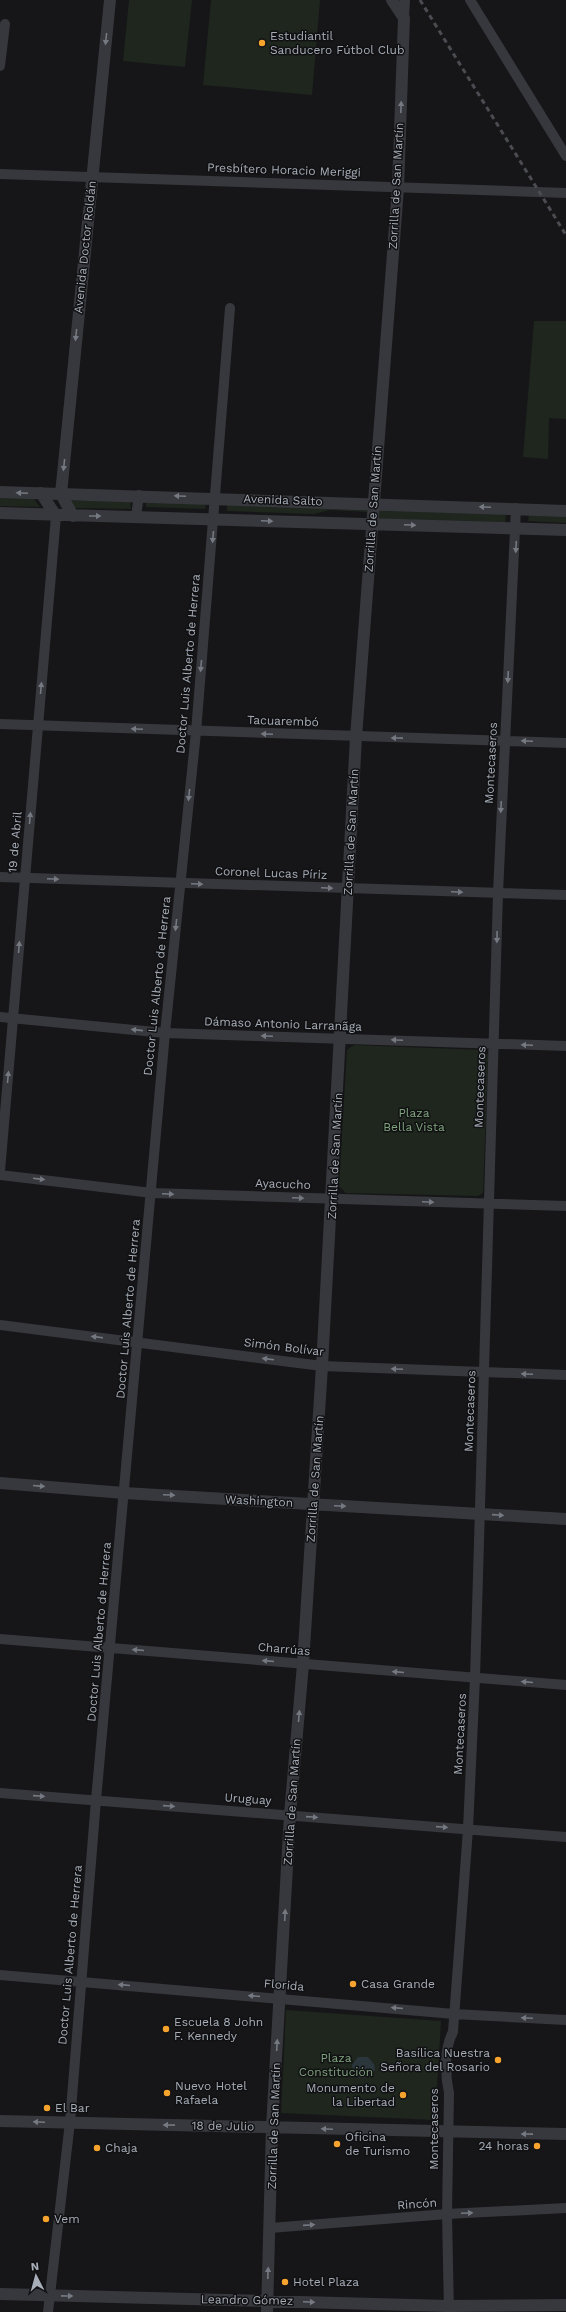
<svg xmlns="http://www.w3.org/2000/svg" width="566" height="2312" viewBox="0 0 566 2312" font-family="'Work Sans',sans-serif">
<rect width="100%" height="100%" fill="#161618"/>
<path fill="#1e261e" d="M129,0H192L185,67L123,61Z
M211,0H320L312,95L203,85Z
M534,321H566V419L549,418L548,459L523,457Z
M0,497L33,498L40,507L0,506Z
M146,499L206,501L205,509L146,507Z
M72,501H130L131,509L74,508Z
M227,503L369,507V512L330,510L314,514L227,511Z
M378,507L506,513L505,523L378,519Z
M529,514L566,515V523L528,521Z
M354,1045L483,1050L488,1055L483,1193L478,1196L346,1193L339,1186L347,1050Z
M286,2010L441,2021L435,2120L281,2113Z"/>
<path fill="#2b363c" d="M358,2057H368L374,2064L375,2070L369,2077L359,2078L353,2072L352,2065Z"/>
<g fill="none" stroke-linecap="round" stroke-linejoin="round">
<path stroke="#37383d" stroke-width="10" d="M470,0L566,156
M404,18L405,0
M0,66L5,24
M0,174L566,193
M136,516L139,495
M0,724L566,743
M0,877L566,895
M0,1017L165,1033L566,1046
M0,1171L56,516
M0,1175L152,1193L566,1206
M0,1325L322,1366L566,1375
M0,1639L566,1685
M0,1793L566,1837
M0,1975L454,2014L566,2020
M270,2228L447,2214L566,2208
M48,2312L70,2122L96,1800L165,1033L196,732L230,308
M449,2312L447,2214L449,2093C445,2075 444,2048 453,2032L468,1829L475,1678L498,893L516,508"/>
<path stroke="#37383d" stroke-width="12" d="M0,492L566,511
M41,493L56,516
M0,513L566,530
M73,516L61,494L110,0
M0,1483L124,1493L566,1519
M0,2121L566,2134
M0,2294L449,2306L566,2305
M267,2312L272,2127L290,1815L303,1664L322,1366L356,737L398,188L404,18L392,0"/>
<path stroke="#4a4c52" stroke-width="3" stroke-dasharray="5 4" stroke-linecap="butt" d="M420,0L566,235"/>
</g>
<defs><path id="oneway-solid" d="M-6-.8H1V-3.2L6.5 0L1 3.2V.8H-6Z"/></defs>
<g fill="#757981">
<use href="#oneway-solid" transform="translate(106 39) rotate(96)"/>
<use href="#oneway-solid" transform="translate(401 107) rotate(-88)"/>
<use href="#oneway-solid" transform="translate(76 335) rotate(96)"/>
<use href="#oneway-solid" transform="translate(64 465) rotate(96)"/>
<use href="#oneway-solid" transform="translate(22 493) rotate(-178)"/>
<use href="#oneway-solid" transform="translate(180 496) rotate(-178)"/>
<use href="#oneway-solid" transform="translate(485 507) rotate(-178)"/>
<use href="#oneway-solid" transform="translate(95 516)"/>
<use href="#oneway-solid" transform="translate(267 521) rotate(2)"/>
<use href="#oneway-solid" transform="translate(410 525) rotate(2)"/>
<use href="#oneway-solid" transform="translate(213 537) rotate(95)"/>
<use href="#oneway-solid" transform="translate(516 547) rotate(93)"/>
<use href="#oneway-solid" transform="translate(201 666) rotate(95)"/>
<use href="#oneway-solid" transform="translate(508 677) rotate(93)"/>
<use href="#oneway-solid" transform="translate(41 688) rotate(-85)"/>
<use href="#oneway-solid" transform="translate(137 729) rotate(-178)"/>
<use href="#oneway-solid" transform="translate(267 734) rotate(-178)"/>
<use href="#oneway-solid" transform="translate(397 738) rotate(-179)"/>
<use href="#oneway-solid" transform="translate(527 741) rotate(-177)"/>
<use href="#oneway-solid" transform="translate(189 795) rotate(96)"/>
<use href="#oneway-solid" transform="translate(501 807) rotate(93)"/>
<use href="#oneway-solid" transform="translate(30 818) rotate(-85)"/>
<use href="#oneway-solid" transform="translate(53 879) rotate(2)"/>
<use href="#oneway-solid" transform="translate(197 884) rotate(2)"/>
<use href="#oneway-solid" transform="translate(327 888) rotate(2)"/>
<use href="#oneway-solid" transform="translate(457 892) rotate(2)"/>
<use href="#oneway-solid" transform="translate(176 925) rotate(96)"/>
<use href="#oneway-solid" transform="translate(497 937) rotate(91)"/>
<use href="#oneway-solid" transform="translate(19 947) rotate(-85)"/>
<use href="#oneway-solid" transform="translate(137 1030) rotate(-174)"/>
<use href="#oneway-solid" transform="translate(267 1036) rotate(-178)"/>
<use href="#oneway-solid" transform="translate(397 1040) rotate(-178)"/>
<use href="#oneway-solid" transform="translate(527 1045) rotate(-178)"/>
<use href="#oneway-solid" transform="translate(8 1077) rotate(-85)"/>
<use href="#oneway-solid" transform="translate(39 1179) rotate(7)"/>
<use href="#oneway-solid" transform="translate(168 1194) rotate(2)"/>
<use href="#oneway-solid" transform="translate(298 1198) rotate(2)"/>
<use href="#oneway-solid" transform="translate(428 1202) rotate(2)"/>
<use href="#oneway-solid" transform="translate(97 1337) rotate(-173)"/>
<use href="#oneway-solid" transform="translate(268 1359) rotate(-173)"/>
<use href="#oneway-solid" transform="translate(397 1369) rotate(-177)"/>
<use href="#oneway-solid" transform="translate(527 1374) rotate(-178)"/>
<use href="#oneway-solid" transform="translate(39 1486) rotate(5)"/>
<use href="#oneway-solid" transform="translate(169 1495) rotate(3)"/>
<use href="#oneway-solid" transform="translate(340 1506) rotate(3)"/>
<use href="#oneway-solid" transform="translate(498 1515) rotate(4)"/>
<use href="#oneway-solid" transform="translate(138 1650) rotate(-175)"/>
<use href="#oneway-solid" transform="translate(268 1661) rotate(-175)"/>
<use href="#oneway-solid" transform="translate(398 1672) rotate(-175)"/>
<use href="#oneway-solid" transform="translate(527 1682) rotate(-175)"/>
<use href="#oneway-solid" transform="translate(299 1716) rotate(-85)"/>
<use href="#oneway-solid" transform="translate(39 1796) rotate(4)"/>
<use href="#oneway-solid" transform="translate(169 1806) rotate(4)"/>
<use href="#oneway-solid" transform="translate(312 1817) rotate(4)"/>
<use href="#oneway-solid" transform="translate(442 1827) rotate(4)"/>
<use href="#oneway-solid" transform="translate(285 1915) rotate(-87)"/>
<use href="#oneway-solid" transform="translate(124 1985) rotate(-175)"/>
<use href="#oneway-solid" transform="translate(254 1996) rotate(-175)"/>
<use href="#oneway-solid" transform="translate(397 2008) rotate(-175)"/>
<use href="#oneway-solid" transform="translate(527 2018) rotate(-177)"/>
<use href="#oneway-solid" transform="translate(277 2045) rotate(-87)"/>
<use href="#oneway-solid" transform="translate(39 2122) rotate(-178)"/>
<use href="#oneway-solid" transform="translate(169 2125) rotate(-179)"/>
<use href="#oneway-solid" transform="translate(327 2129) rotate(-178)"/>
<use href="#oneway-solid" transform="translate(527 2134) rotate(-179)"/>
<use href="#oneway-solid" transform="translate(467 2213) rotate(-3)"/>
<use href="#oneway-solid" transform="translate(309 2225) rotate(-4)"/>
<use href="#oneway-solid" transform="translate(268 2273) rotate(-88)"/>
<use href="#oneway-solid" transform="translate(67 2296) rotate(1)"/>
<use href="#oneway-solid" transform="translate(309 2302) rotate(2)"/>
</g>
<g fill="#f7a42f" stroke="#111113" stroke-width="1.5">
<circle cx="262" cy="43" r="4"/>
<circle cx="353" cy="1984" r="4"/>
<circle cx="166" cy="2029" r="4"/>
<circle cx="498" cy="2060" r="4"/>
<circle cx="167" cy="2093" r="4"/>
<circle cx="403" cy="2095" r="4"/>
<circle cx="47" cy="2108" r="4"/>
<circle cx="337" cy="2144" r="4"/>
<circle cx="537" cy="2146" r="4"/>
<circle cx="97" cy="2148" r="4"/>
<circle cx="46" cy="2219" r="4"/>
<circle cx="285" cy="2282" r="4"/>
</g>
<g text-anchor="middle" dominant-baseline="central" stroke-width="3" stroke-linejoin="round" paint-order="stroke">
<g font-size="12" fill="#a7aeb8" stroke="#111113" text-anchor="start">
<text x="270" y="36">Estudiantil<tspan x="270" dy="14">Sanducero Fútbol Club</tspan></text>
<text x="361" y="1984">Casa Grande</text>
<text x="174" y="2022">Escuela 8 John<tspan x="174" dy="14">F. Kennedy</tspan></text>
<text x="490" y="2053" text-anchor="end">Basílica Nuestra<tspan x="490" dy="14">Señora del Rosario</tspan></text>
<text x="175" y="2086">Nuevo Hotel<tspan x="175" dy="14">Rafaela</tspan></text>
<text x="395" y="2088" text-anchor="end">Monumento de<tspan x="395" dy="14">la Libertad</tspan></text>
<text x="55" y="2108">El Bar</text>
<text x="345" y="2137">Oficina<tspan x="345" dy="14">de Turismo</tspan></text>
<text x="529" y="2146" text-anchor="end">24 horas</text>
<text x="105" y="2148">Chaja</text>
<text x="54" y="2219">Vem</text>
<text x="293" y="2282">Hotel Plaza</text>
</g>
<g font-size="12" fill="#a7aeb8" stroke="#111113">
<text transform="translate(284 170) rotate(2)">Presbítero Horacio Meriggi</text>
<text transform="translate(396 186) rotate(-87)">Zorrilla de San Martín</text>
<text transform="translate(85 247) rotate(-84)">Avenida Doctor Roldán</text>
<text transform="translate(283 500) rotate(2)">Avenida Salto</text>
<text transform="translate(373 509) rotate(-86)">Zorrilla de San Martín</text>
<text transform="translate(188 664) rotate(-85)">Doctor Luis Alberto de Herrera</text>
<text transform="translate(283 721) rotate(2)">Tacuarembó</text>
<text transform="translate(491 763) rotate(-87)">Montecaseros</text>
<text transform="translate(351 832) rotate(-87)">Zorrilla de San Martín</text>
<text transform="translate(15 842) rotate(-85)">19 de Abril</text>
<text transform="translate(271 873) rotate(2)">Coronel Lucas Píriz</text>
<text transform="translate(157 986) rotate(-84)">Doctor Luis Alberto de Herrera</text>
<text transform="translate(283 1024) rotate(2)">Dámaso Antonio Larranãga</text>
<text transform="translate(480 1087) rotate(-88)">Montecaseros</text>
<text transform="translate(335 1156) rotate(-87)">Zorrilla de San Martín</text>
<text transform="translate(283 1184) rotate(2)">Ayacucho</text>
<text transform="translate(128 1309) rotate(-85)">Doctor Luis Alberto de Herrera</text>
<text transform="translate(284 1347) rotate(7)">Simón Bolívar</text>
<text transform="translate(470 1411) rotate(-88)">Montecaseros</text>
<text transform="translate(315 1479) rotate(-86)">Zorrilla de San Martín</text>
<text transform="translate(259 1501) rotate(3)">Washington</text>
<text transform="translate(99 1632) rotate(-85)">Doctor Luis Alberto de Herrera</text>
<text transform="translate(284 1649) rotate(5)">Charrúas</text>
<text transform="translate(460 1734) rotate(-87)">Montecaseros</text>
<text transform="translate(248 1799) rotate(4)">Uruguay</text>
<text transform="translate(292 1802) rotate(-86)">Zorrilla de San Martín</text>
<text transform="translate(70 1955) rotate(-85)">Doctor Luis Alberto de Herrera</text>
<text transform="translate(284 1985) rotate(5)">Florida</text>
<text transform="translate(223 2126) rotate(1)">18 de Julio</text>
<text transform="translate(274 2126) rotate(-88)">Zorrilla de San Martín</text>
<text transform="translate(434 2129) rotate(-90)">Montecaseros</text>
<text transform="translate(417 2204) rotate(-4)">Rincón</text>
<text transform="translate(247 2300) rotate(1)">Leandro Gómez</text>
</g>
<g font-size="12" fill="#7fa47e" stroke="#111113">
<text x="414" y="1113">Plaza<tspan x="414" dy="14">Bella Vista</tspan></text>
<text x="336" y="2058">Plaza<tspan x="336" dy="14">Constitución</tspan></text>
</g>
</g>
<g transform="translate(36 2276) rotate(354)" stroke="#111113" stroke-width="3" paint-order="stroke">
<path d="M0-3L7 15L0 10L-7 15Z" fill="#a7aeb8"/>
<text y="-6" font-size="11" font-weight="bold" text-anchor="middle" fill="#a7aeb8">N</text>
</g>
</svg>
